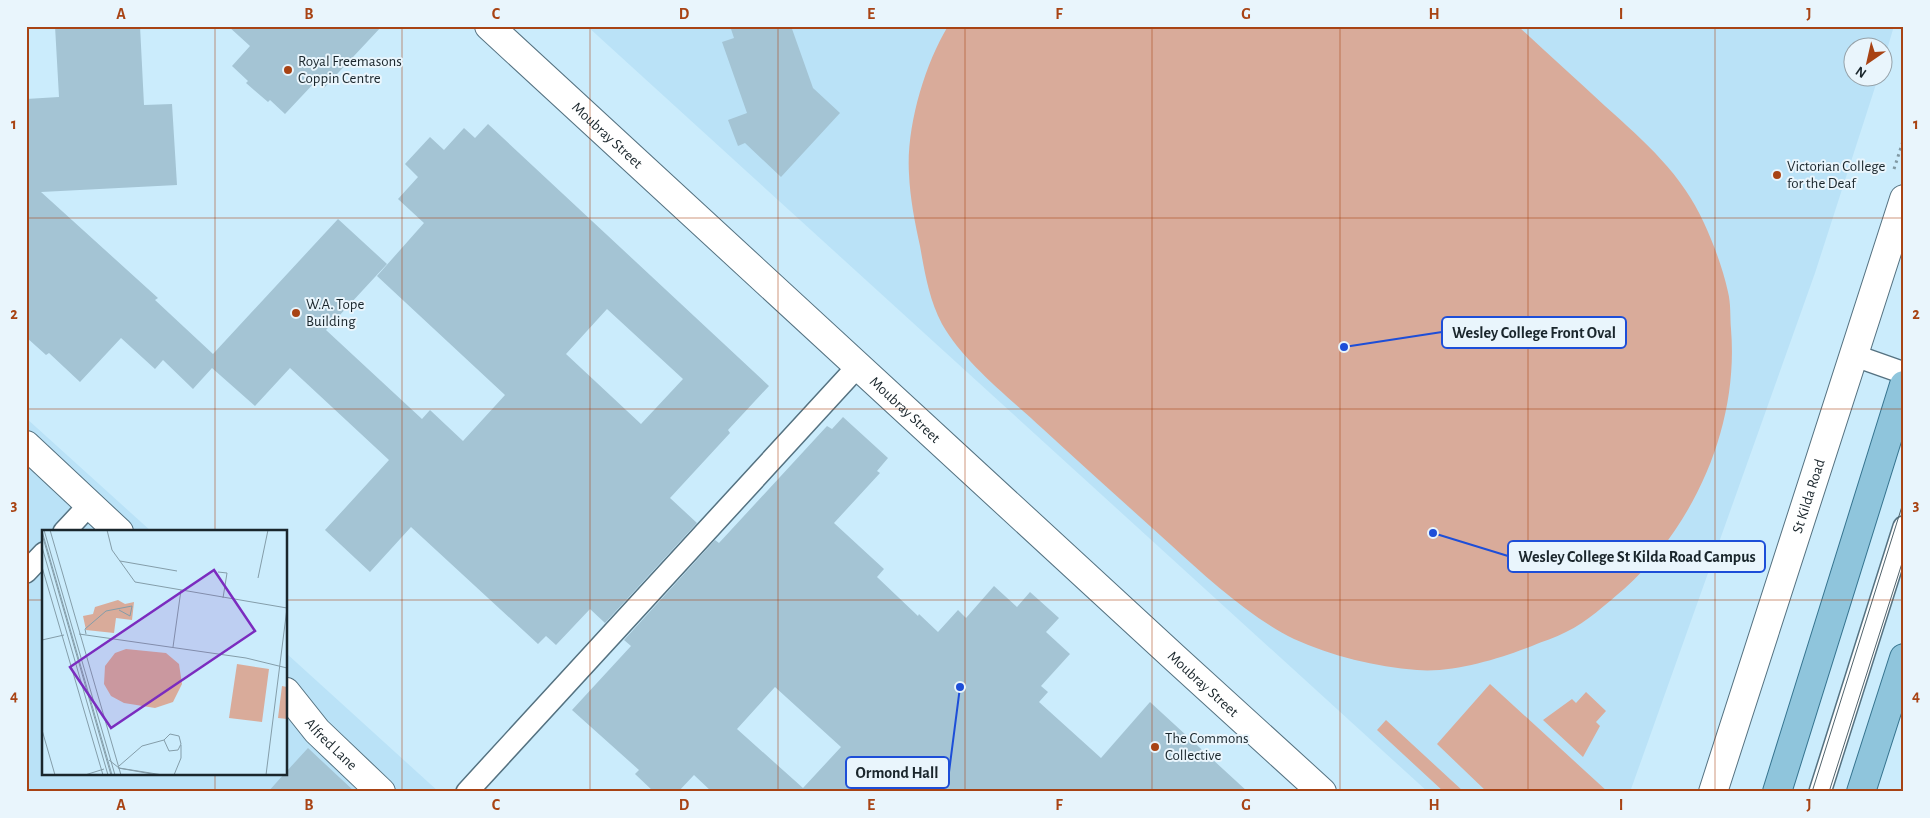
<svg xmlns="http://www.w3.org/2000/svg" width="1930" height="818" viewBox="0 0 1930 818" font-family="'Alegreya Sans',sans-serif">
<rect width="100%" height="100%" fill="#cbecfc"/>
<path fill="#bae2f7" d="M587,26H1894L1883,63L1882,48H1852V78H1878L1815,273L1630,792H1428Z
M26,418L152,532H44V774H286V653L439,792H26Z"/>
<path fill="#d9ab9a" d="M948,26H1518C1547,53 1576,79 1605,106C1644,141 1683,175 1704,223C1714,245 1723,269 1728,292C1731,304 1730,317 1731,329C1739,425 1695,525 1624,589C1606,604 1587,622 1566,632C1555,638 1543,641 1532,646C1498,659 1454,673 1417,670C1376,667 1331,656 1294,639C1251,618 1206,577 1171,545C1128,506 1085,468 1043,429C1010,398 964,363 942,324C929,299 925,274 920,246C915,223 910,198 909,174C906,128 924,66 948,26Z
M1490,684L1608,792H1487L1437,744Z
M1586,692L1606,711L1596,722L1600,726L1583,757L1543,720L1572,699L1576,703Z
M1386,720L1464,792H1444L1377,730Z"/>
<path fill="#a4c4d4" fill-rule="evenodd" d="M55,26H140L144,105L172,104L177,185L41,192L158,298L155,300L213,354L338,219L387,264L326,330L422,419L430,410L463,441L505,395L377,276L424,223L398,199L418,177L405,164L430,137L444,150L464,128L475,138L488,124L769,386L728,430L730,433L670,498L697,523L605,623L590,609L556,645L546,636L538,644L411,527L370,572L325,530L389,460L290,368L255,406L212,368L193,389L163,360L155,369L121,338L80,382L49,353L46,355L26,337V99L59,97ZM607,309L683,379L641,424L566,354Z
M228,26H382L324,88L316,81L285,114L270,100L268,102L246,83L248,81L232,66L250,46Z
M730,26H791L813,88L840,113L781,177L745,143L738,146L728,120L747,113L722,42L734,38Z
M843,417L888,458L877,471L880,473L834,523L884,569L877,577L918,616L919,614L938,632L958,610L966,618L994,586L1017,607L1030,592L1059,618L1046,632L1070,654L1041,686L1048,692L1039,702L1101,758L1150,702L1248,792H712L694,775L678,792H654L635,774L639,770L572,710L631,646L624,640L715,540L719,543L827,426L832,429ZM775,687L841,747L803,788L737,729Z
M308,748L355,792H268L284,774H286V772Z"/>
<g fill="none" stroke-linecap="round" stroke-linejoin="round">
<g stroke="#557281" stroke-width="24">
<path id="service" d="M1853,355L1904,373
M64,532L90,504
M26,572L44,553
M467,792L858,366
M1820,792L1904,527"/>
</g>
<g stroke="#557281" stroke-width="30">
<g id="minor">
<path d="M26,445L119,532"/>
<path id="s1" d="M286,692L317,731L381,792"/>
</g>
</g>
<g stroke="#557281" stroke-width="30">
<g id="tertiary">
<path id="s2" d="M489,26L1176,659L1322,792"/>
</g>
</g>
<g stroke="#557281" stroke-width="30">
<g id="secondary">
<path id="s3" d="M1713,792L1904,199"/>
</g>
</g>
<g stroke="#36748f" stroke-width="30">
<path id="primary" d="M1777,792L1904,385
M1861,792L1904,658"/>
</g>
<path stroke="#8099a4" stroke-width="3" stroke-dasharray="2.5 4" stroke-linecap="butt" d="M1904,111V126
M1894,169L1904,138"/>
<use href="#service" stroke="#fff" stroke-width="21"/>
<use href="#minor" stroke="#fff" stroke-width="28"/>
<use href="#tertiary" stroke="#fff" stroke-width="28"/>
<use href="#secondary" stroke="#fff" stroke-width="28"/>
<use href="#primary" stroke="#8fc5dc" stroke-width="28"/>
<path stroke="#50636c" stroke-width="1" d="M1812,792L1904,500
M1829,792L1904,557"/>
</g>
<path fill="none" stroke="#a84314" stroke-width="1" stroke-opacity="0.55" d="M215,26V532M402,26V792M590,26V792M778,26V792M965,26V792M1152,26V792M1340,26V792M1528,26V792M1715,26V792M26,218H1904M26,409H1904M26,600H44M286,600H1904M215,774V792"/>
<g fill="#a84314" stroke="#e9f5fc" stroke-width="2">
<circle cx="288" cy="70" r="5"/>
<circle cx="1777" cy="175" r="5"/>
<circle cx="296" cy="313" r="5"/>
<circle cx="1155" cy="747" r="5"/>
</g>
<g text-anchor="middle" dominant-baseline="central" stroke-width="4" stroke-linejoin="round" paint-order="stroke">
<g font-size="15" fill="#1a262c" stroke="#e9f5fc" text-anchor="start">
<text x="298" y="61">Royal Freemasons<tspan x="298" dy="17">Coppin Centre</tspan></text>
<text x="1787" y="166">Victorian College<tspan x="1787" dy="17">for the Deaf</tspan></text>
<text x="306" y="304">W.A. Tope<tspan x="306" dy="17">Building</tspan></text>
<text x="1165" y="738">The Commons<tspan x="1165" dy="17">Collective</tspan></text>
</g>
<g font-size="15" fill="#1a262c" stroke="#e9f5fc">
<text stroke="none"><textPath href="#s2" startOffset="161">Moubray Street</textPath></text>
<text stroke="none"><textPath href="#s2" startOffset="566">Moubray Street</textPath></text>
<text stroke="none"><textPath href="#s3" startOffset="311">St Kilda Road</textPath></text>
<text stroke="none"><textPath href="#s2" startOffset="971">Moubray Street</textPath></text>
<text stroke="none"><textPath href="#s1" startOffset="69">Alfred Lane</textPath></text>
</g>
</g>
<g transform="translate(42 530)">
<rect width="245" height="245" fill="#cbecfc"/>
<path d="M76,70L83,74L92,72L90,90L74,88L72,103L44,100L41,86L51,84L53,77ZM84,119L124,123L137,134L140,154L131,172L113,178L82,173L69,166L62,154L63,136L73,123ZM195,134L227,139L220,192L187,188ZM240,156L245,157V189L236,188Z" fill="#d9ab9a"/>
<path fill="none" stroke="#849da9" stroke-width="1" d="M2,0L73,245M8,0L79,245M65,0L70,20L93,52L245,78M0,1L70,245M0,4L69,245M0,17L66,245M78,31L135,41M0,37L61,245M176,42L185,43L181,68M216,48L226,0M37,104L204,128L245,138M44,104L43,99L64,81L90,76L88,86L77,80M0,110L22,105M131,117L139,60M0,200L13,245M67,230L77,238L121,245M77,236L100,216L122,210L128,204L137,206L139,214L136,220L127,221L122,210M76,238L116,245M43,245L62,239M132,245L139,228V215M224,245L245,78"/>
<path fill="#7b2cbf" fill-opacity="0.15" stroke="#7b2cbf" stroke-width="2.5" d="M172,40L213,101L69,198L28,137Z"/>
<rect width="245" height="245" fill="none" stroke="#1a262c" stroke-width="2.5"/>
</g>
<path fill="none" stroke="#1d4ed8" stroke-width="2" d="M1344 347L1442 332M1433 533L1508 556M960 687L949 772"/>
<g fill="#1d4ed8" stroke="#e9f5fc" stroke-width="2">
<circle cx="1344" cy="347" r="5"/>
<circle cx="1433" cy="533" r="5"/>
<circle cx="960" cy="687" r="5"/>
</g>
<g fill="#e9f5fc" stroke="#1d4ed8" stroke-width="2">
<rect x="1442" y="317" width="184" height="31" rx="5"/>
<rect x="1508" y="541" width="257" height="31" rx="5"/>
<rect x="846" y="757" width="103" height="31" rx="5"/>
</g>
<g font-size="16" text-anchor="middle" font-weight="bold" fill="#1a262c">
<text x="1534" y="338">Wesley College Front Oval</text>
<text x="1637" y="562">Wesley College St Kilda Road Campus</text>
<text x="897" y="778">Ormond Hall</text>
</g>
<rect width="1930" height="818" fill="none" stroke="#e9f5fc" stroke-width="55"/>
<g transform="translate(1868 62) rotate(214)"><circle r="24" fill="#e9f5fc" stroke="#96a2a9"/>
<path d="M0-4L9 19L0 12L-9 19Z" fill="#a84314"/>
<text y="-8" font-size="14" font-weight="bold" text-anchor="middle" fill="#1a262c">N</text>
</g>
<rect x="28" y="28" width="1874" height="762" fill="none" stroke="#a84314" stroke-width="2"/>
<g font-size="16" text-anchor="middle" font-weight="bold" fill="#a84314">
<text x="121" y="19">A</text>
<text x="309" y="19">B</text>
<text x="496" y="19">C</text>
<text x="684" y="19">D</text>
<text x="871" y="19">E</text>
<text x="1059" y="19">F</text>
<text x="1246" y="19">G</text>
<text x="1434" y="19">H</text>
<text x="1621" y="19">I</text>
<text x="1809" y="19">J</text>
<text x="14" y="129">1</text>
<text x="1916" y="129">1</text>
<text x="14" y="319">2</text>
<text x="1916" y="319">2</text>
<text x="14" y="510">3</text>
<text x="1916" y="510">3</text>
<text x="14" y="701">4</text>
<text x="1916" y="701">4</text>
<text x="121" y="810">A</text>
<text x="309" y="810">B</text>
<text x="496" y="810">C</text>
<text x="684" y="810">D</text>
<text x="871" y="810">E</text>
<text x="1059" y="810">F</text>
<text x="1246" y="810">G</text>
<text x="1434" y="810">H</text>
<text x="1621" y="810">I</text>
<text x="1809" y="810">J</text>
</g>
</svg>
